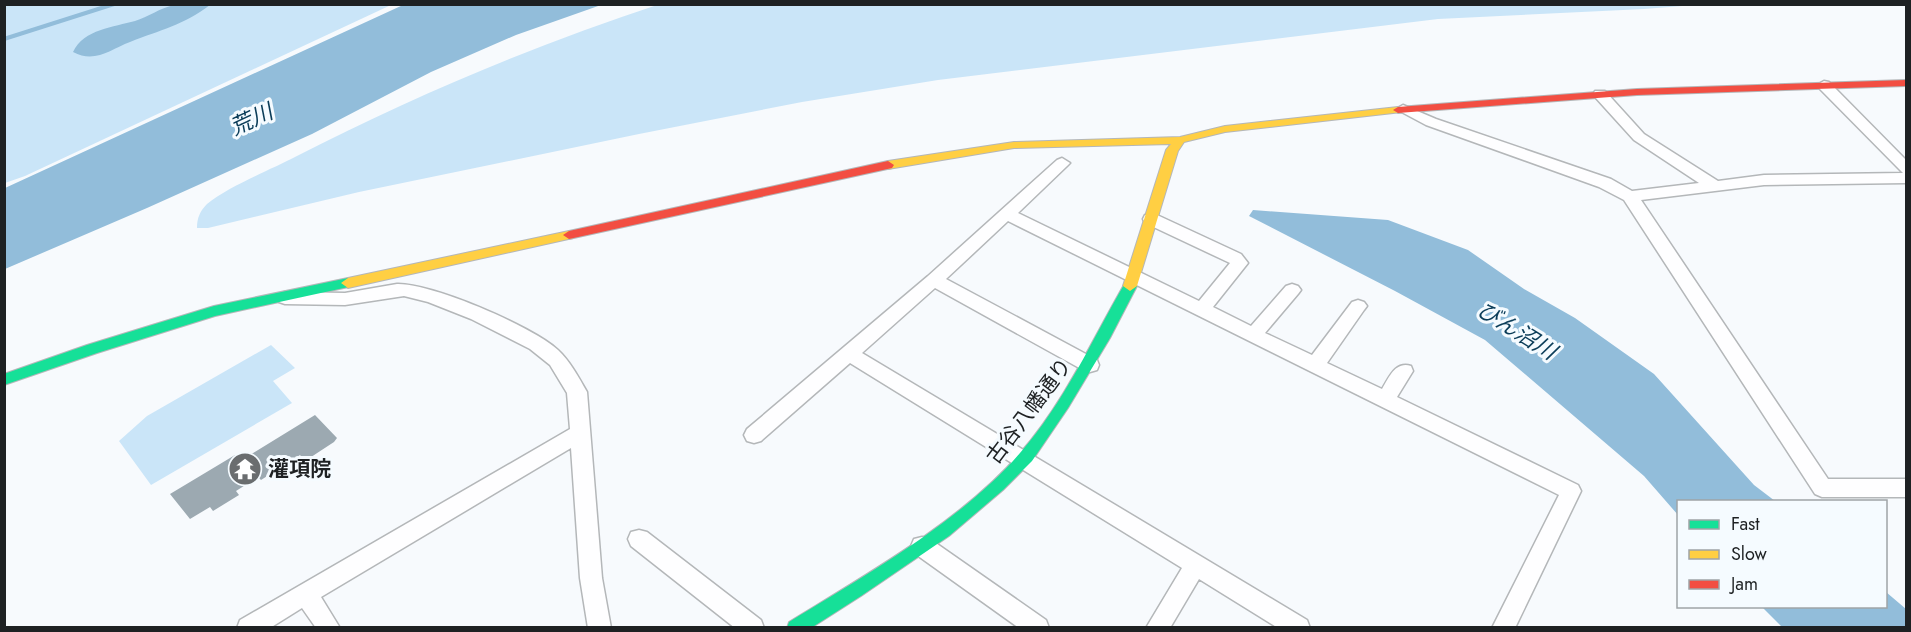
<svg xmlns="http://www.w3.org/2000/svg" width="1911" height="632" viewBox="0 0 1911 632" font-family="Jost,'Noto Sans JP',sans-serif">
<rect width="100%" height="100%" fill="#f7fafd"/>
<path fill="#cae5f8" d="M660,4H1695V5L1644,9L1438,19L938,80L802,102L639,134L359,192L208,228H197C197,218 200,211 207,204C229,186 270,170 295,157C412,97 535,45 660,4Z
M5,5H391L25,176L5,183Z
M271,345L295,368L273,381L292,403L151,485L119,441L147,416Z"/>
<path fill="#92bdda" d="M174,5H210C184,25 160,30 130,42C111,49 95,64 73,52C84,29 114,27 135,21C148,17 160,8 174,5Z
M403,5H601L516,35L431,72L312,134L147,208L5,269V188Z
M1253,210L1388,220L1468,250L1524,289L1575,318L1654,374L1754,485L1775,501L1678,502V515L1644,476L1485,340L1395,291L1249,216Z
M1886,592L1906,609V627H1782L1762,607L1886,606Z"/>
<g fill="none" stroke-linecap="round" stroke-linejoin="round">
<path stroke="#92bdda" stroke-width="4" d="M4,39L114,4"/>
</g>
<path fill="#9ca9b1" d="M315,415L337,438L334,442L305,461L300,455L261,480L258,477L236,491L239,495L213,511L210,507L190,519L170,494L235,455L240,461Z"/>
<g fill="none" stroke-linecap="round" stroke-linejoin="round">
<g stroke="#b4b7b9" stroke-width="3">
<path id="street" d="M1824,81L1829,82L1906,160V183L1764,185L1641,200L1828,479H1906V497H1822L1815,494L1624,200L1599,187L1426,125L1396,109L1403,105L1436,119L1611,179L1632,191L1699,183L1634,140L1595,97L1593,94L1595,91H1605L1644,134L1718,181L1764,175L1903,173L1819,88L1817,85Z
M1062,158L1070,163L1067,166L1018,213L1199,301L1230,263L1145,223L1143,219L1145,215H1157L1241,254L1248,263L1213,307L1251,326L1286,286L1292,284L1298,286L1301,290L1298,294L1265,333L1312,355L1352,302L1358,300L1364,302L1367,306L1364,310L1327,363L1382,389C1389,378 1395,361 1411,366L1413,371L1397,397L1578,485L1581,491L1515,628H1492L1559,495L1008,221L946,279L1097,360L1099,365L1097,370L1090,372L1083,370L935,288L862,353L1307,620L1310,628H1278L1199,579L1170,628H1146L1182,568L850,363L761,441L754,443L747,441L744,435L747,429L928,276L1057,160Z
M397,284C431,283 532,326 558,350C570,361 579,378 587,392L602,578L611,628H588L580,578L571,448L321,597L340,628H316L302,608L270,628H237L240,620L570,429L567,393L550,365L530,349L471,319L428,302L404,296L345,305L285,304L279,302L276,298L279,294L285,292L345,293Z
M639,530L647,532L761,620L764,628H735L631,546L628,539L631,532Z
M922,537L930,539L1046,620L1049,628H1019L914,553L911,546L914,539Z"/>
</g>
<g stroke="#b4b7b9" stroke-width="2">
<path id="fast" d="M348,278L355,283L353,286L215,316L97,353L4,385V374L87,345L214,306Z
M1130,281L1137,286L1110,338L1068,408L1032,461L1003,490L949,536L861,596L811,628H787L789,622C864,576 963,520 1020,453C1064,403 1092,340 1125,283Z"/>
</g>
<g stroke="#b4b7b9" stroke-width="2">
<path id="slow" d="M1398,107L1402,108V112L1225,132L1184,142L1178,151L1137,286L1130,291L1123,286L1166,150L1171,144L1014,148L888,169L882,165L888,161L1014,142L1180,137L1225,126Z
M569,231L575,235L573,238L348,288L341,283L348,278Z"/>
</g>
<g stroke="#b4b7b9" stroke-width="2">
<path id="jam" d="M1906,80V86L1637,95L1398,113L1393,110L1398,107L1637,89Z
M888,161L894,165L892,168L569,239L563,235L569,231Z"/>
</g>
<use href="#street" fill="#fefeff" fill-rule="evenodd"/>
<use href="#fast" fill="#16e098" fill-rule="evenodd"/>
<use href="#slow" fill="#ffcf43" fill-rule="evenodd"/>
<use href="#jam" fill="#f24e42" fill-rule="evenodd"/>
</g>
<defs>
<g id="temple-disc" transform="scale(1.725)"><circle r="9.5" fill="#6a6d6f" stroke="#f5fbff"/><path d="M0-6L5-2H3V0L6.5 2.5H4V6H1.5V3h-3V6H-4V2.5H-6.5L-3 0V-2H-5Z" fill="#fff"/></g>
</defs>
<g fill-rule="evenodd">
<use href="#temple-disc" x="245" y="469"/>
</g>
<g text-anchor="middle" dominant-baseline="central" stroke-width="6" stroke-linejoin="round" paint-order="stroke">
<g font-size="21" fill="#1e2123" stroke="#f5fbff">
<text transform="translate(1029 411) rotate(-53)">古谷八幡通り</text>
</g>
<g font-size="21" font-weight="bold" fill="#1e2123" stroke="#f5fbff" text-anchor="start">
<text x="268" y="469">灌項院</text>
</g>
<g font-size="22" font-style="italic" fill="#0b3d59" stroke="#f5fbff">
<text transform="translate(251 119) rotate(-25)">荒川</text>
<text transform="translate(1517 330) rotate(32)">びん沼川</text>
</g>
</g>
<rect width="1911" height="632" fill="none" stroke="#1e2123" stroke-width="12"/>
<rect x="1677" y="500" width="210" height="108" fill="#f5fbff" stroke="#9fa4a7" stroke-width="1.5"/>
<rect x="1689" y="520" width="30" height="9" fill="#16e098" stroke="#9fa4a7" stroke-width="1.5"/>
<text x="1731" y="530" font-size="18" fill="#1e2123">Fast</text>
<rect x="1689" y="550" width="30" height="9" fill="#ffcf43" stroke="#9fa4a7" stroke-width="1.5"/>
<text x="1731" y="560" font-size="18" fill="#1e2123">Slow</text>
<rect x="1689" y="580" width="30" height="9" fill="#f24e42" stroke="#9fa4a7" stroke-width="1.5"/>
<text x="1731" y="590" font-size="18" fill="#1e2123">Jam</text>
</svg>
